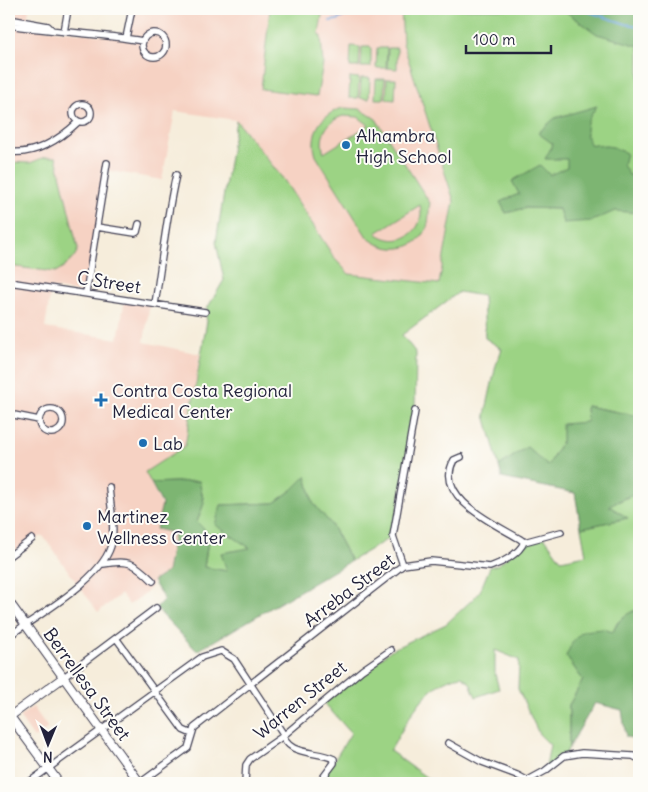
<svg xmlns="http://www.w3.org/2000/svg" width="648" height="792" viewBox="0 0 648 792" font-family="Delius,sans-serif">
<rect width="100%" height="100%" fill="#fdfcf7"/>
<filter id="ink" filterUnits="userSpaceOnUse"><feTurbulence type="fractalNoise" baseFrequency=".02" numOctaves="2"/><feDisplacementMap in="SourceGraphic" scale="10" xChannelSelector="R" yChannelSelector="G"/><feConvolveMatrix kernelMatrix="1 2 1 2 8 2 1 2 1" color-interpolation-filters="sRGB"/></filter>
<filter id="wash" filterUnits="userSpaceOnUse"><feTurbulence type="fractalNoise" baseFrequency=".0096" numOctaves="4" result="noise"/><feDisplacementMap in="SourceGraphic" scale="20" xChannelSelector="R" yChannelSelector="G"/><feGaussianBlur stdDeviation="1.12" result="paint"/><feColorMatrix in="noise" values="0 0 0 0 0 0 0 0 0 0 0 0 0 0 0 0 0 1.4 0 .05"/><feComposite in="paint" operator="in"/></filter>
<g filter="url(#wash)">
<rect width="100%" height="100%" fill="#f6eddb"/>
<path fill="#f6d2c3" d="M9,9H29L27,22L9,19Z
M132,9L163,13L164,9H401L403,43L454,201L439,284L349,274L335,259L284,180L235,120L175,111L162,180L105,170L86,293L51,288L45,328L118,339L125,299L150,303L144,342L200,354L185,447L145,472L174,532L167,572L153,581L147,592L129,605L121,594L98,612L43,536L32,539L9,555V25L126,38Z
M33,707L48,728L34,738L19,717Z"/>
<path fill="#9cd384" stroke="#5f7a60" fill-rule="evenodd" d="M270,9H323L319,34L321,37L323,64L317,96L261,89Z
M401,9H639V610L633,611L617,623L613,632L566,656L583,680L569,705V747L564,756L545,771L550,745L539,734L518,689L519,660L495,650V674L499,689L476,697L470,683L462,676C424,681 408,721 390,751L434,783H329L324,777L351,733L324,703L391,650L446,624L473,599L480,591L490,567L499,564L524,542L545,538L561,560L586,555L581,528L627,518L609,506L637,493L614,411L586,406L587,423L562,441L548,467L527,447L499,466L485,415L496,365L502,349L485,338L483,296L459,292L402,335L416,353L415,411L393,536L351,561L331,524L313,503L306,476L292,490L274,503L221,505L250,548L227,571L204,567L209,534L197,522L204,503L199,481L151,483L145,472L185,446L207,321L205,312L224,280L216,242L236,120L284,180L335,259L349,274L439,284L454,201L403,43ZM519,194L559,209L525,208L506,213L501,202Z
M351,46L360,47L359,67H350Z
M362,47H371V67H361Z
M377,48H387L386,68H376Z
M388,48H397V69L387,68Z
M350,77L359,78L358,98H349Z
M361,78H370L369,99L360,98Z
M376,79H385L384,99H375Z
M387,79H396L395,100L386,99Z
M343,108L360,109L376,119L430,203C428,211 430,221 426,230C414,253 385,253 367,237L316,156C309,134 320,114 343,108ZM343,116L358,117L369,125L324,153C318,136 327,121 343,116ZM420,205C427,232 397,250 376,233Z
M45,157H56L78,249C75,259 64,268 55,272L9,266V162L30,163Z"/>
<path fill="#7db572" stroke="#506c56" d="M562,9H639V46L597,34Z
M597,106C587,120 582,129 590,144L613,147L626,153L623,165L629,175H639V213L615,211L592,221L563,223L559,209L525,208L506,213L500,202L519,194L512,181L540,165L550,175L567,167V159H545L553,144L538,133L555,118Z
M586,406L639,416V491L609,506L628,518L581,528L575,493L502,478L499,466L527,447L548,466L562,441V424L587,422Z
M306,476L313,503L331,524L351,561L197,651L156,608L164,599L153,581L167,572L174,533L156,529L162,504L151,483L199,481L204,503L197,522L209,534L204,567L227,571L221,553L250,548L215,525L221,505L274,503L292,490Z
M639,610V739L626,737L622,710L595,703L569,747V705L583,680L566,656L573,641L583,631L603,629L613,632C618,620 626,612 639,610Z"/>
<g fill="none" stroke-linecap="round" stroke-linejoin="round">
<path stroke="#72a8e0" stroke-width="2" d="M580,9L626,24L639,26
M330,21L337,20L358,9"/>
</g>
</g>
<g filter="url(#ink)">
<g fill="none" stroke-linecap="round" stroke-linejoin="round">
<g stroke="#424053" stroke-width="8">
<path id="street" d="M9,19L48,26L52,30
M9,25C53,32 98,33 143,41
M64,32L68,9
M142 45a12 12 0 1 1 24 0a12 12 0 1 1-24 0Z
M126,38L132,9
M73 113a9 9 0 1 1 18 0a9 9 0 1 1-18 0Z
M9,152C36,155 59,140 78,122
M97,227L135,233L137,232L139,224
M9,282L205,312
M86,293L107,163
M155,304C162,261 166,218 176,175
M39 421a12 12 0 1 1 24 0a12 12 0 1 1-24 0Z
M9,414L39,420
M524,542L561,532
M9,556L32,539
M103,564C129,559 135,563 153,581
M403,565L393,536L415,411
M9,636C38,615 107,577 112,541C115,522 110,505 109,487
M116,638L183,730L192,734
M64,677L156,608
M448,743L482,762L517,775L532,783
M28,783L202,657L221,651L234,659L282,732C287,757 316,750 334,759V763L319,783
M140,783L188,748L194,728L403,565L431,561L490,567C502,563 519,554 524,542L520,539C495,524 433,497 454,460L461,457
M245,783L246,765L250,759L283,736L362,670L391,650
M523,783L545,771L564,756L582,753L633,756L639,759"/>
</g>
<g stroke="#424053" stroke-width="10">
<path id="secondary" d="M9,602L140,783
M9,715L59,783
M9,717L64,677"/>
</g>
<use href="#street" stroke="#fff" stroke-width="5.5"/>
<use href="#secondary" stroke="#fff" stroke-width="8"/>
</g>
</g>
<g fill="#1f6fb2" stroke="#fdfcf7" stroke-width="2">
<circle cx="346" cy="145" r="5"/>
<path d="M98.5 392.5h5v5h5v5h-5v5h-5v-5h-5v-5h5z"/>
<circle cx="143" cy="443" r="5"/>
<circle cx="87" cy="526" r="5"/>
</g>
<g text-anchor="middle" dominant-baseline="central" stroke-width="4" stroke-linejoin="round" paint-order="stroke">
<g font-size="18" fill="#22223b" stroke="#fdfcf7" text-anchor="start">
<text x="356" y="135">Alhambra<tspan x="356" dy="21">High School</tspan></text>
<text x="112" y="390">Contra Costa Regional<tspan x="112" dy="21">Medical Center</tspan></text>
<text x="153" y="443">Lab</text>
<text x="97" y="516">Martinez<tspan x="97" dy="21">Wellness Center</tspan></text>
</g>
<g font-size="18" fill="#22223b" stroke="#fdfcf7">
<text transform="translate(109 282) rotate(9)">C Street</text>
<text transform="translate(349 590) rotate(-37)">Arreba Street</text>
<text transform="translate(87 684) rotate(54)">Berrellesa Street</text>
<text transform="translate(300 700) rotate(-39)">Warren Street</text>
</g>
</g>
<rect width="648" height="792" fill="none" stroke="#fdfcf7" stroke-width="30"/>
<g transform="translate(48 744) rotate(181)" stroke="#fdfcf7" stroke-width="4" paint-order="stroke">
<path d="M0-4L9 19L0 12L-9 19Z" fill="#22223b"/>
<text y="-8" font-size="14" font-weight="bold" text-anchor="middle" fill="#22223b">N</text>
</g>
<path d="M466 45v8h85v-8" fill="none" stroke="#22223b" stroke-width="2.5"/>
<text x="473" y="45" font-size="15" fill="#22223b" stroke="#fdfcf7" stroke-width="4" paint-order="stroke">100 m</text>
</svg>
